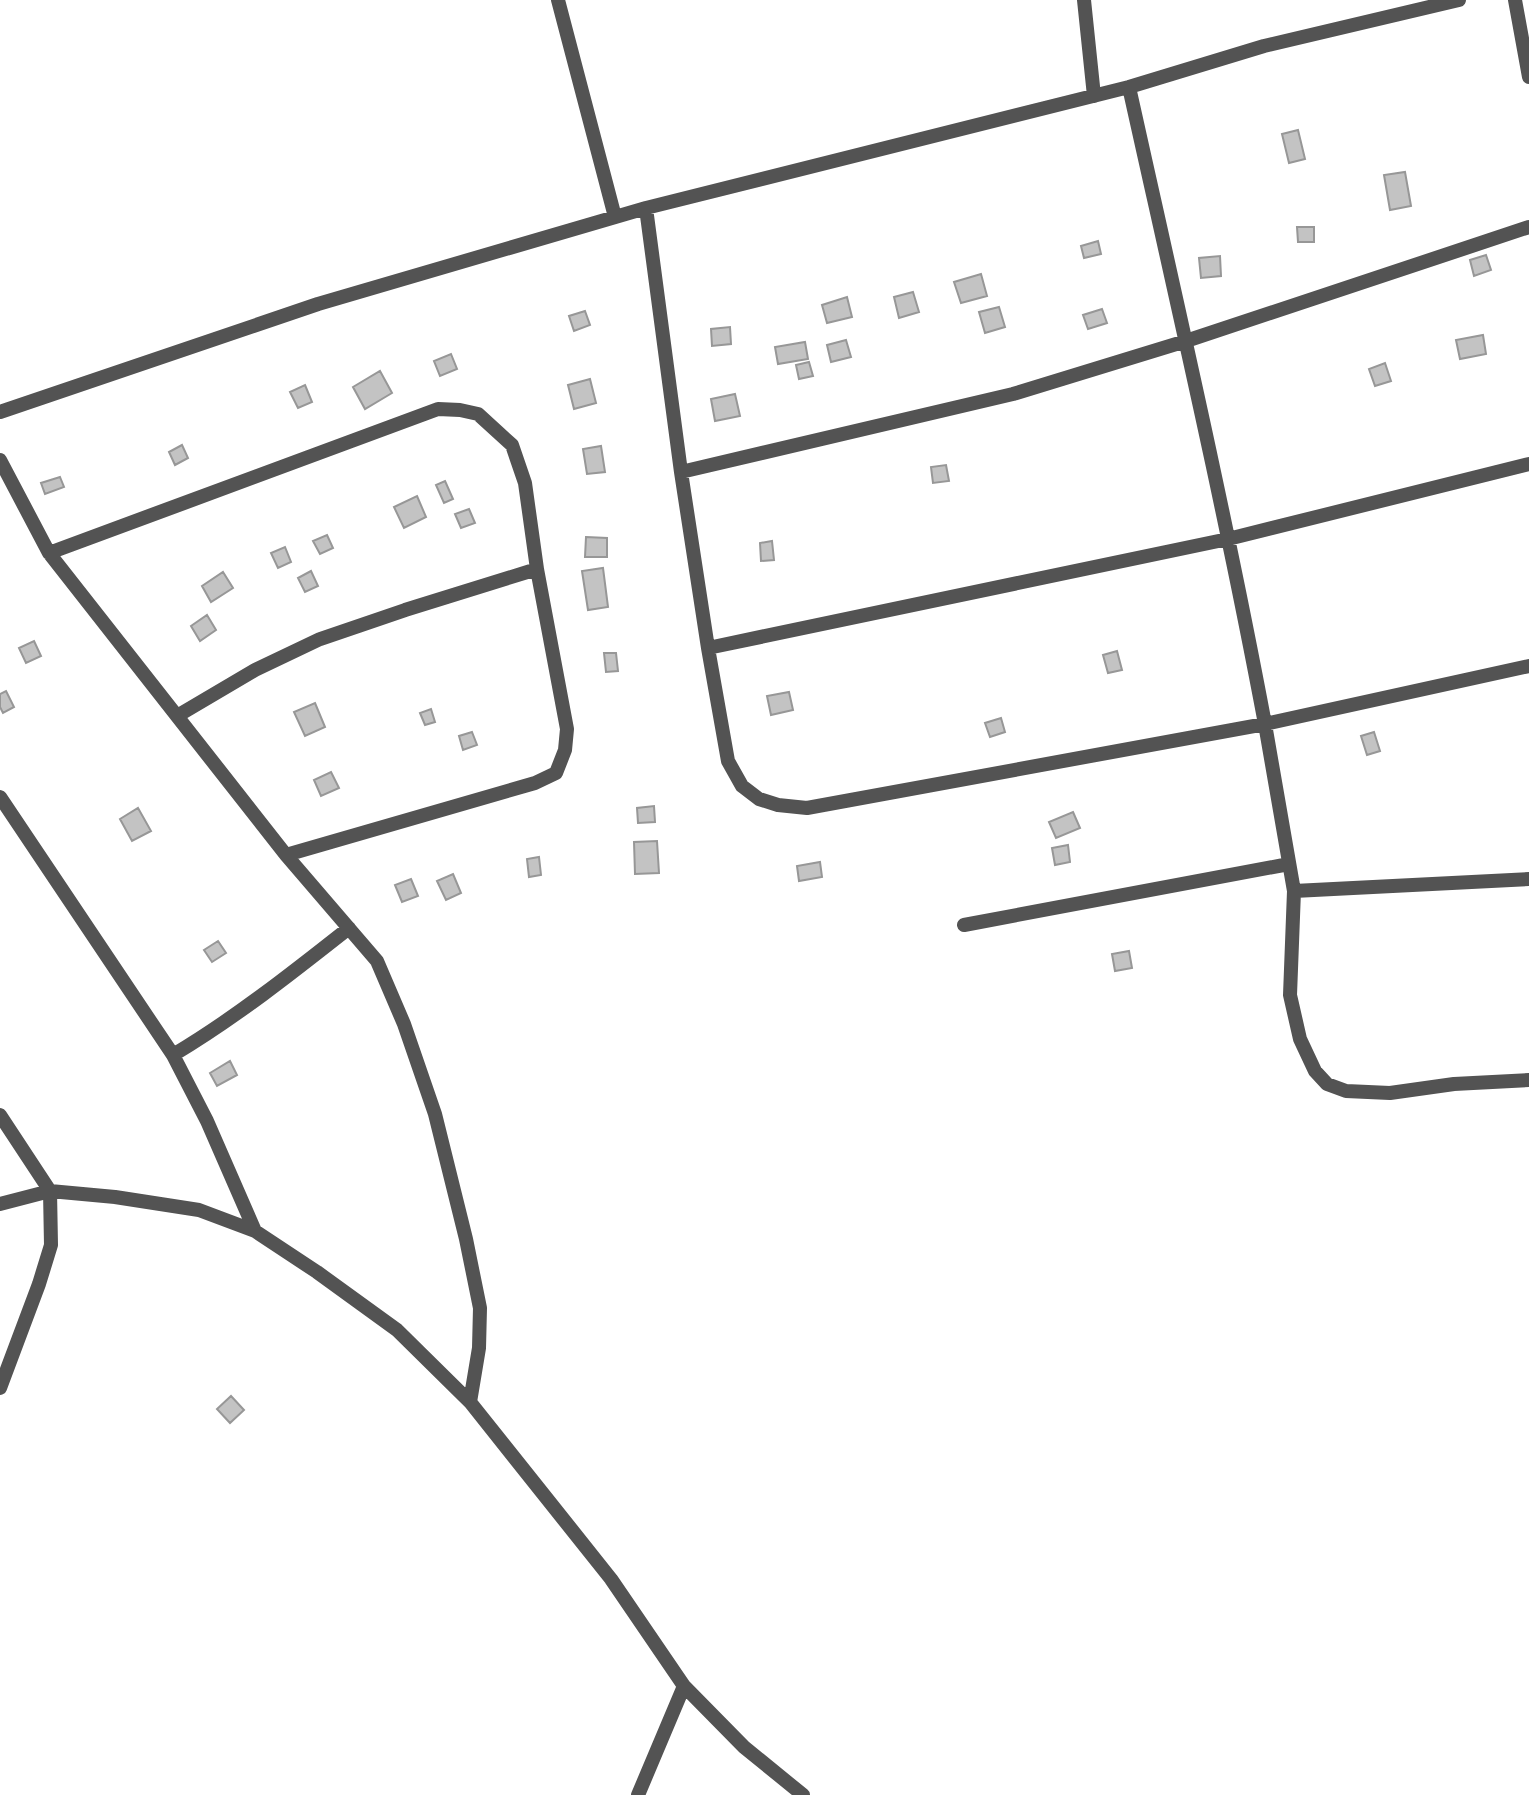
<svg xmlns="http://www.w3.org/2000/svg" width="1529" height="1795" viewBox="0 0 1529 1795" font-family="Manrope,sans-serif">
<rect width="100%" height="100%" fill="#fff"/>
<path fill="#c3c3c3" stroke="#979797" stroke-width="2" d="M1298,130L1305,159L1289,163L1282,134Z
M1405,172L1411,206L1390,210L1384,175Z
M1297,227H1314V242H1298Z
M1098,241L1101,254L1084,258L1081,246Z
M1486,255L1491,270L1474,276L1470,260Z
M1220,256L1221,276L1201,278L1199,258Z
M981,274L987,296L961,303L954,282Z
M913,292L919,312L899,318L894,297Z
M847,297L852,317L827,323L822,305Z
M999,307L1005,327L985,333L979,312Z
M1102,309L1107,323L1088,329L1083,315Z
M585,311L590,325L574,331L569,316Z
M730,327L731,344L712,346L711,329Z
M1483,335L1486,354L1460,359L1456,340Z
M846,340L851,357L831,362L827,345Z
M805,342L808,359L778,364L775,347Z
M451,354L457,369L440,376L434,361Z
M809,362L813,376L799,379L796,365Z
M1385,363L1391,381L1375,386L1369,369Z
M380,371L392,393L365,409L353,387Z
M590,379L596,403L574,409L568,385Z
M305,385L312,402L298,408L290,392Z
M735,394L740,416L715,421L711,399Z
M182,445L188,458L175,465L169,452Z
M601,446L605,472L587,474L583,449Z
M946,465L949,481L933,483L931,467Z
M60,477L64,487L45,494L41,483Z
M445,481L453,499L444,503L436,485Z
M417,496L426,517L404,528L394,507Z
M469,509L475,523L461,528L455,514Z
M327,535L333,548L320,554L313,541Z
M586,537L607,538V557H585Z
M772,541L774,560L761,561L760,543Z
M285,547L291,562L278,568L271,553Z
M603,568L608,607L588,610L582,571Z
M311,571L318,586L305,592L298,578Z
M223,572L233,588L211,602L202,586Z
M207,615L216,630L200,641L191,626Z
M34,641L41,656L26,663L19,648Z
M1117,651L1122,670L1108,673L1103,655Z
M604,653H616L618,671L606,672Z
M6,691L14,707L3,713L0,707V694Z
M789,692L793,710L771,715L767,696Z
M315,703L325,727L305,736L294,712Z
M431,709L435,722L425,725L420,713Z
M1001,718L1005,732L990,737L985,723Z
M472,732L477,745L463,750L459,736Z
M1374,732L1380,751L1367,755L1361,736Z
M331,772L339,788L321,796L314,780Z
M654,806L655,822L638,823L637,808Z
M138,808L151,831L132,841L120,819Z
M1073,812L1080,828L1056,838L1049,822Z
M657,841L659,873L635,874L634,842Z
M1068,845L1070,862L1055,865L1052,848Z
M539,857L541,875L529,877L527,859Z
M820,862L822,877L799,881L797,866Z
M453,874L461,893L446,900L437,881Z
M411,879L418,896L402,902L395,885Z
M218,941L226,953L212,962L204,950Z
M1129,951L1132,968L1115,971L1112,954Z
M230,1061L237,1075L217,1086L210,1073Z
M231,1396L244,1410L230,1423L217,1409Z"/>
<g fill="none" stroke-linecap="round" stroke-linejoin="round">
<path stroke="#535353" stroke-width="14" d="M558,0L615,217
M1084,0L1094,96
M1515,0L1529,77
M1129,87C1176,299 1225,511 1265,724C1275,779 1284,835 1294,891L1529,879
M646,208L681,472L708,648L728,761L742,786L759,799L778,805L807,808L1265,724L1529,666
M0,412L318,304L646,208L1129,87L1264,46L1459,0
M0,460L49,553L286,855L377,961L404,1024L435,1114L466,1239L480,1308L479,1348L470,1402
M681,472L1013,394L1186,341L1529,227
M49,553L438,409L460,410L478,414L512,445L525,483L537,569L567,729L565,750L556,773L535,783L286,855
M708,648L1228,539L1529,464
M177,716L255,670L320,639L405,610L537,569
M0,797L173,1055L207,1121L255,1231
M1294,891L1290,995L1300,1039L1315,1071L1327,1084L1346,1091L1390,1093L1454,1084L1529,1080
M964,925L1289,864
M173,1055C235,1018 292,973 349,928
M0,1115L50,1191L51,1245L39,1284L0,1388
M0,1204L50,1191L115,1197L199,1210L255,1231L317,1272L397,1330L470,1402L611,1579L684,1686L744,1747L803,1795
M638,1795L684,1686"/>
</g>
</svg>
